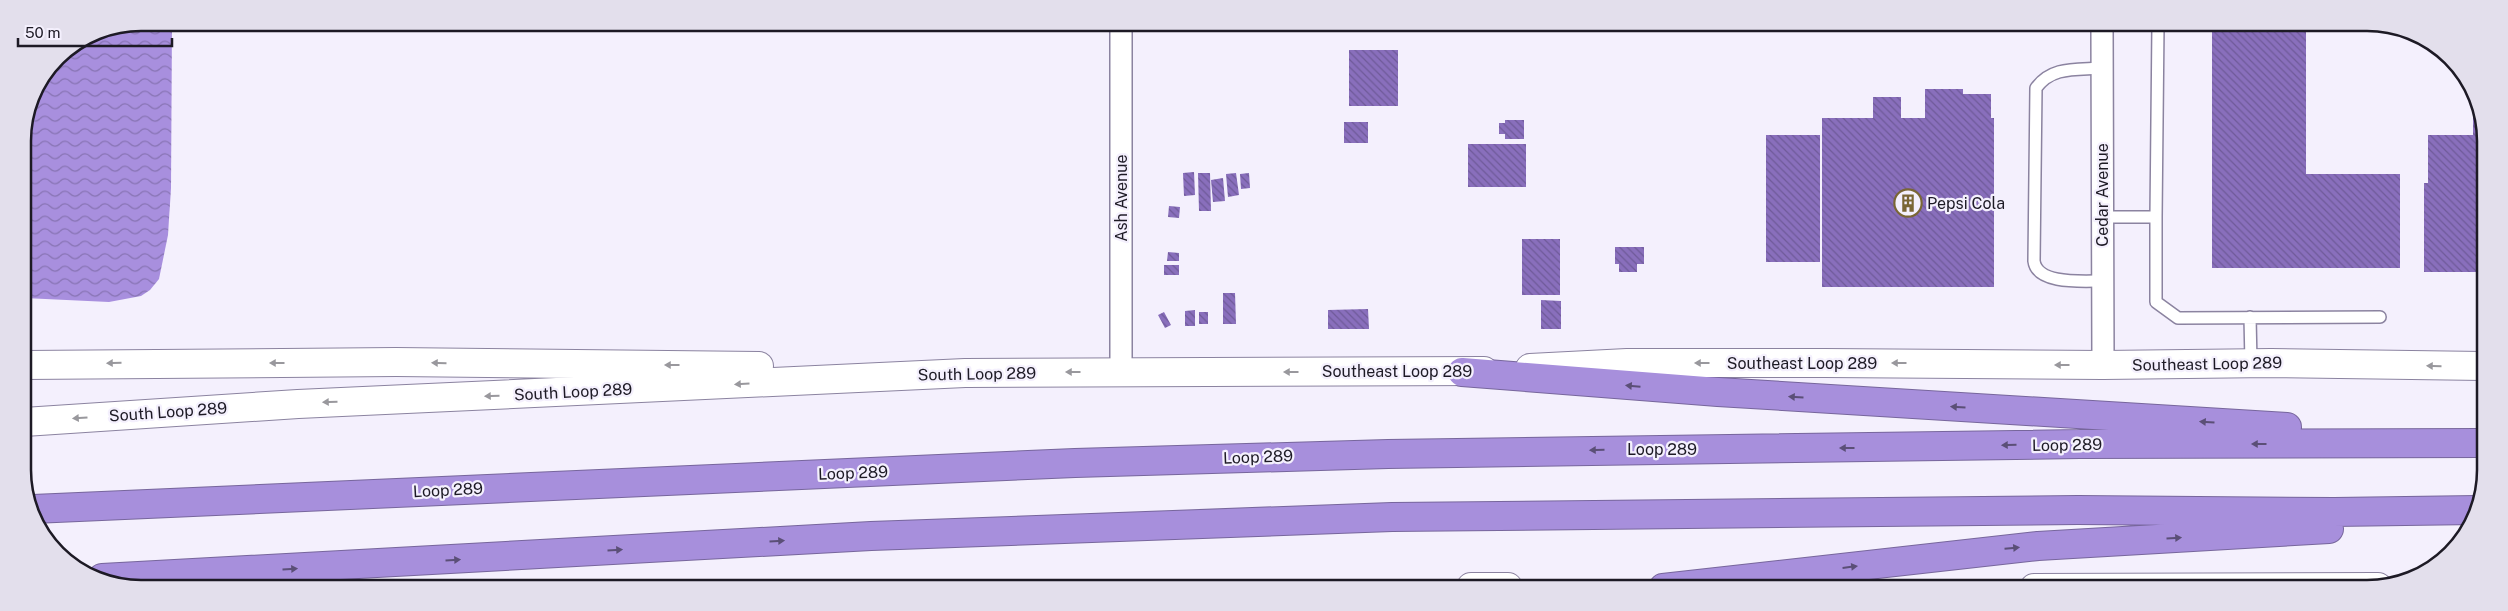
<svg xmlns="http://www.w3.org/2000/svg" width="2508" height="611" viewBox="0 0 2508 611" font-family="'Public Sans',sans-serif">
<defs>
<pattern id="water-waves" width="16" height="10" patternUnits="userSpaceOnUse" patternTransform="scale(1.25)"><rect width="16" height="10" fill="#a88fde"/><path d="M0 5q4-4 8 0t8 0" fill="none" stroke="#8874b4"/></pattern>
<pattern id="building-back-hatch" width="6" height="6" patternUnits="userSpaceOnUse" patternTransform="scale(1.25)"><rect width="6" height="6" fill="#896fbc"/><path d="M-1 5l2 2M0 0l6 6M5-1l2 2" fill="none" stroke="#6f5a99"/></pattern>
</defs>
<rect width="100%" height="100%" fill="#f4f0fd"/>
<path fill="url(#water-waves)" d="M141,23H172L171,188L168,235L159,279L150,290L141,296L109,302L24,298L23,133L35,89L57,57L96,31Z"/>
<path fill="url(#building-back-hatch)" d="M2212,25H2306V174H2400V268H2212Z
M1349,50H1398V106H1349Z
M1925,89H1963V94H1991V118H1994V287H1822V118H1873V97H1901V118H1925Z
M2473,99L2483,118V272H2424V183H2428V135H2473Z
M1505,120H1524V139H1505V134H1499V123H1505Z
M1344,122H1368V143H1344Z
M1766,135H1820V262H1766Z
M1468,144H1526V187H1468Z
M1194,172L1195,195L1184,196L1183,173Z
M1198,173H1210L1211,211H1199Z
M1236,173L1239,195L1228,197L1226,174Z
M1249,173L1250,188L1241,189L1240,174Z
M1223,178L1225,201L1213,202L1211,180Z
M1169,206L1180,207L1179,218L1168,217Z
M1522,239H1560V295H1522Z
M1615,247H1644V264H1637V272H1619V264H1615Z
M1168,252L1179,253V261H1167Z
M1164,265H1179V275H1164Z
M1223,293H1235L1236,324H1223Z
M1541,300L1561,301V329H1541Z
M1368,309L1369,329H1328V310Z
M1195,310V326H1185V311Z
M1164,312L1171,325L1165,328L1158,315Z
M1199,312H1208V324H1199Z"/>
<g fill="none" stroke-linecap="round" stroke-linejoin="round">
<g stroke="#8b83a0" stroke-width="14">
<path id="lane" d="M2102,68C2076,70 2052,66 2036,88L2034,261C2037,285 2083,281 2102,281
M2102,217H2156L2158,25
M2156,217V302L2178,318L2380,317
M2250,317L2251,363"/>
</g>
<g stroke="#8b83a0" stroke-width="24">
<path id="street" d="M1121,24V372
M2102,25L2103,365"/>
</g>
<g stroke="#8b83a0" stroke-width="30">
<path id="secondary" d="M24,365L396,362L759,366
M1530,368L1627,363H1825L2103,365L2271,363L2483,366
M24,422L298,404L965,373L1484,371
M1471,587H1508
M2034,588L2378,587"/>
</g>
<g stroke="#77669c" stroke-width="30">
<path id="highway" d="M1462,372L1718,392L2287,427
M33,509L1075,463L1388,454L2080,444L2483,443
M102,578L871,536L1392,517L2078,510L2334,512L2477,510
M1663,588L2038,546L2329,529"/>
</g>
<use href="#lane" stroke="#fff" stroke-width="11"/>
<use href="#street" stroke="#fff" stroke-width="21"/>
<use href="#secondary" stroke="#fff" stroke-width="28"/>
<use href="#highway" stroke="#a78fdc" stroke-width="28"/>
</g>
<defs><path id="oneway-solid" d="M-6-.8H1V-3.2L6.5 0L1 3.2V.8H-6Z" transform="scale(1.25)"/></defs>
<g fill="#99989d">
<use href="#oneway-solid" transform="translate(114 363) rotate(179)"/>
<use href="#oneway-solid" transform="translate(277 363) rotate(180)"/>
<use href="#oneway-solid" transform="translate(439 363) rotate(-179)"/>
<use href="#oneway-solid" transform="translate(1702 363) rotate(180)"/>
<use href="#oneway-solid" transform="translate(1899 363) rotate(-180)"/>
<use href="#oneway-solid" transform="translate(672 365) rotate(-180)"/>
<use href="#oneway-solid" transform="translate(2062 365) rotate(-180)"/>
<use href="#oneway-solid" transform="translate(2434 366) rotate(-179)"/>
<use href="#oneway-solid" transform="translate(1073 372) rotate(180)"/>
<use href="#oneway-solid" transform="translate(1291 372) rotate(180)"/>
<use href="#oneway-solid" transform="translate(742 384) rotate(177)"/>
<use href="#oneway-solid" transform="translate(492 396) rotate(178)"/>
<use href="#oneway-solid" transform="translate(330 402) rotate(178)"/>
<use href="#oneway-solid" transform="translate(80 418) rotate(176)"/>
</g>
<g fill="#5b4f77">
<use href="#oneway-solid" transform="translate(1633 386) rotate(-175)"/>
<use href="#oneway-solid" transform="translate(1796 397) rotate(-177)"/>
<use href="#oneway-solid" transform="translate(1958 407) rotate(-177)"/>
<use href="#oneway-solid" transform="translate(2207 422) rotate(-176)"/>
<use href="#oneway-solid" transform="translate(2259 444) rotate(180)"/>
<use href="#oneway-solid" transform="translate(2009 445) rotate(179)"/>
<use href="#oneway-solid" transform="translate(1847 448) rotate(180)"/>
<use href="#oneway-solid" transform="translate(1597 450) rotate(179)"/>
<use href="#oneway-solid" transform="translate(2174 538) rotate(-3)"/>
<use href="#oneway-solid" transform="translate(777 541) rotate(-3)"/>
<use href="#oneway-solid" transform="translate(2012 548) rotate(-5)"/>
<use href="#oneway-solid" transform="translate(615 550) rotate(-3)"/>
<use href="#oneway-solid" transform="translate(453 560) rotate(-3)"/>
<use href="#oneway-solid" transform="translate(1850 567) rotate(-7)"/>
<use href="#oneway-solid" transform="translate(290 569) rotate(-3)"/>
</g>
<defs>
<g id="building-ring" transform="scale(1.4375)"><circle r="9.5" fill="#f4f0fd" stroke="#7a6635" stroke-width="1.5"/><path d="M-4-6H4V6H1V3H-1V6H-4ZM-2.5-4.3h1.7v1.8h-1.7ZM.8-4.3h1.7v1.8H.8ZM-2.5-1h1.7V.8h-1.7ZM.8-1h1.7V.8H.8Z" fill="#7a6635"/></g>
</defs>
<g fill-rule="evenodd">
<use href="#building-ring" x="1908" y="203"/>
</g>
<g text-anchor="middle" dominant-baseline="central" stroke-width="4.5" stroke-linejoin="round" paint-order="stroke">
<g font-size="16" fill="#1d1a25" stroke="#f4f0fd">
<text transform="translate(2102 195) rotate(-90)">Cedar Avenue</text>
<text transform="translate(1121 198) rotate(-90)">Ash Avenue</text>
<text x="1802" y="363">Southeast Loop 289</text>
<text transform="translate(2207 364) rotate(-1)">Southeast Loop 289</text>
<text x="1397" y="371">Southeast Loop 289</text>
<text transform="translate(977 374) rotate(-1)">South Loop 289</text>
<text transform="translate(573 392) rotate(-3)">South Loop 289</text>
<text transform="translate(168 412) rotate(-4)">South Loop 289</text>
<text transform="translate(2067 445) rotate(-1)">Loop 289</text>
<text x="1662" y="449">Loop 289</text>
<text transform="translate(1258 457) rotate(-2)">Loop 289</text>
<text transform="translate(853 473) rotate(-2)">Loop 289</text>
<text transform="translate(448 490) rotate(-3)">Loop 289</text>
</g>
<g font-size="16" fill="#1d1a25" stroke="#f4f0fd" text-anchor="start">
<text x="1927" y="203">Pepsi Cola</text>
</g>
</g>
<path d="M0 0H2508V611H0ZM141 31H2367A110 110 0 0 1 2477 141V470A110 110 0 0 1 2367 580H141A110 110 0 0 1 31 470V141A110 110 0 0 1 141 31Z" fill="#e3dfec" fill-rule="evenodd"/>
<path fill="none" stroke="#1d1a25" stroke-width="2.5" d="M141 31H2367A110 110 0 0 1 2477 141V470A110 110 0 0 1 2367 580H141A110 110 0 0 1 31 470V141A110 110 0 0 1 141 31Z"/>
<path d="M18 38v8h154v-8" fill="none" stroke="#1d1a25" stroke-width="2.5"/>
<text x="25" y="38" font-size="15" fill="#1d1a25" stroke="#f4f0fd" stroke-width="4" paint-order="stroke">50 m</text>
</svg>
